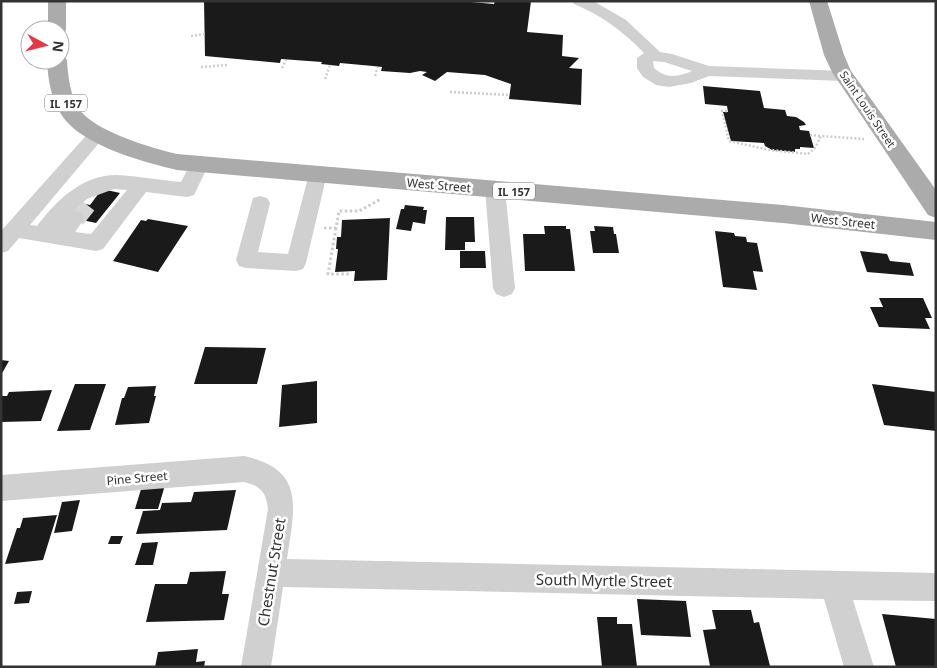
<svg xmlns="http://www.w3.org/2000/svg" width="937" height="668" viewBox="0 0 937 668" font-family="'Noto Sans',sans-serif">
<rect width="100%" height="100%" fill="#fff"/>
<path fill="#1a1a1a" d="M204,1H460L494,4L495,1H531L527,32L563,35L562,56L579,58L569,68L582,69L581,105L509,99L511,84L485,75L447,72L435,81L422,75L427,72L420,71L410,73L381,71L382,67L373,66L340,63L339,66L321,64L322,62L281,59L280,63L205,56Z
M703,86L760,91L764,108L785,110L787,116L796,117L804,122L806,125L799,126L800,130L809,131L814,148L800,147V149H795V152L772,150L765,146L764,143L731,141L723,112H728L727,106L705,104Z
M102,189L120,193L96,223L59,215L72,201L90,205Z
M405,205L424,207L423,210H427L425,224L413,222L411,231L396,229L401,209H404Z
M446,217H474L475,242H465V250H445Z
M390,218L387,280L354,281L355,271L335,272L338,249H336L337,237H341L342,220Z
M148,219L188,226L158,272L113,261L141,220L146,221Z
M544,226H566V229H570L575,271H525L523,234H545Z
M594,226L613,227L614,234H616L619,253H593L590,231H595Z
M715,231L734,233L735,236L746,237L747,242L757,243L763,272L753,271L757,290L723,287Z
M460,251H485L486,268H460Z
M860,251L887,254L890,261L910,263L914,276L867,272Z
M879,298H923L932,318H925L930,329L879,327L870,307H883Z
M205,347L266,348L257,384H194Z
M1,360L9,361L1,375Z
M317,381V423L279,427L282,385Z
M75,384H106L90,430L57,431Z
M872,384L936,392V431L884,425Z
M156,386L154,396H156L149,423L115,425L122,398H124L128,387Z
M52,390L41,421L1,422V396H7L9,392Z
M165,485L158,509H135L142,486Z
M236,490L227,530L136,534L143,511L160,510L162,503L191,502L194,492Z
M80,500L72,531L54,533L62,502Z
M57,515L43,560L5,564L17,528H20L23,518Z
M111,536H123L120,544H108Z
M158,542L153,565H135L142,543Z
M226,571L222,594H229L224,620L146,622L155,584H187L190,572Z
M32,591L29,603L14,604L17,592Z
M637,599L686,601L691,637L641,635Z
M712,610H751L754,623L759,622L770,666H710L703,630L716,629Z
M882,614L936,619V667H896Z
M597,617H617V624H632L637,667H602Z
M198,649L196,662L205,661L204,667H155L158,652Z"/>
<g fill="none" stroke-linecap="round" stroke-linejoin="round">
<path stroke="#d6d6d6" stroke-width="21" stroke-dasharray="21 11" stroke-linecap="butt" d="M75,218L86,204"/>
<path stroke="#cdcdcd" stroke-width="2.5" stroke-dasharray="2 2" stroke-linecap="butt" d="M191,36L205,34
M201,67L227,65
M282,68L286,60
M375,76L378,67
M325,79L330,65
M450,92L510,95
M727,111H722L729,141L770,150L808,154L815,148L821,136L864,139
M810,135L821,136"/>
<path stroke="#cdcdcd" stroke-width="3" stroke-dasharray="2.5 2.5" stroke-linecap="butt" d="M324,228H336L339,211H359L381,199
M336,228L328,274H350"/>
<path fill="#d0d0d0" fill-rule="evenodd" d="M572,1L595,2L626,20L660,52L672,54L709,66L844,71L850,72L852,76L850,80L844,81L709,76L691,83L669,87L656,85L643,77L637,68V58L644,53C624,32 601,15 574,4ZM653,61L664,62L692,71C678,77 666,79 654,68Z
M98,127L104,129L107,133L104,137L30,225L37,226C56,201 82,175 116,175C138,176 160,180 181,182L193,159L200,157L207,159L209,164L194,195L187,197L146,192L103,249L96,251L19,238L8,251L1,253V231L92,129ZM114,189L127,190L91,234L75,232L85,218L82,213L75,211L71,212L87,199Z
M318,167L325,169L327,174L306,263L303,269L296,271L246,268L239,266L236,260L253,198L260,196L267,198L270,203L258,252L288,254L309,174L311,169Z
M495,182L502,184L505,189L515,288L512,294L504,297L496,294L493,288L485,189L488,184Z
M244,456C307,470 294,509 287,559L936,573V601L853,600L874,667H844L824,599L283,587L271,667H241L268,509C266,492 261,486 244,482L1,501V475Z"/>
<path fill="#ababab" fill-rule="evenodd" d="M48,1H66V30L64,34L60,35V30H48Z
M809,1H827L844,55L851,71L936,190V218L928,215L832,72L824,55Z
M60,55L64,56L67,60C68,76 70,95 79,109C94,131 151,148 177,154L783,205L936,222V240L783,223L177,170C146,163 89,147 67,122C52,105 48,82 47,60H60Z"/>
</g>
<g text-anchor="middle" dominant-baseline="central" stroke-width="5" stroke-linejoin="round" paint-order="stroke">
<g fill="#fff" stroke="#707070" stroke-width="1">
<rect x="45" y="94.5" width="42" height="17" rx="4"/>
<rect x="493" y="182.5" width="42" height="17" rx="4"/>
</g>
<g font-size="11" font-weight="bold" fill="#333">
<text x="66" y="103">IL 157</text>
<text x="514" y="191">IL 157</text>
</g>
<g font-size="11" fill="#333" stroke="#fff">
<text transform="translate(868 109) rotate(56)">Saint Louis Street</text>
</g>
<g font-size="12" fill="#333" stroke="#fff">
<text transform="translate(439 185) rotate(5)">West Street</text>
<text transform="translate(843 221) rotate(6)">West Street</text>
<text transform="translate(137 478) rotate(-5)">Pine Street</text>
</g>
<g font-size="15" fill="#333" stroke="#fff">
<text transform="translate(271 572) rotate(-81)">Chestnut Street</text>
<text transform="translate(604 580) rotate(1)">South Myrtle Street</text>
</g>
</g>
<rect width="937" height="668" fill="none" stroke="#333333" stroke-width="5"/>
<g transform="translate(45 45) rotate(97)"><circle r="24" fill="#ffffff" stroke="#adadad"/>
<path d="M0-4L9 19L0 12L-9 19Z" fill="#e63946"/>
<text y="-8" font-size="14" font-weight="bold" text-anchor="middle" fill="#333333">N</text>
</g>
</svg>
